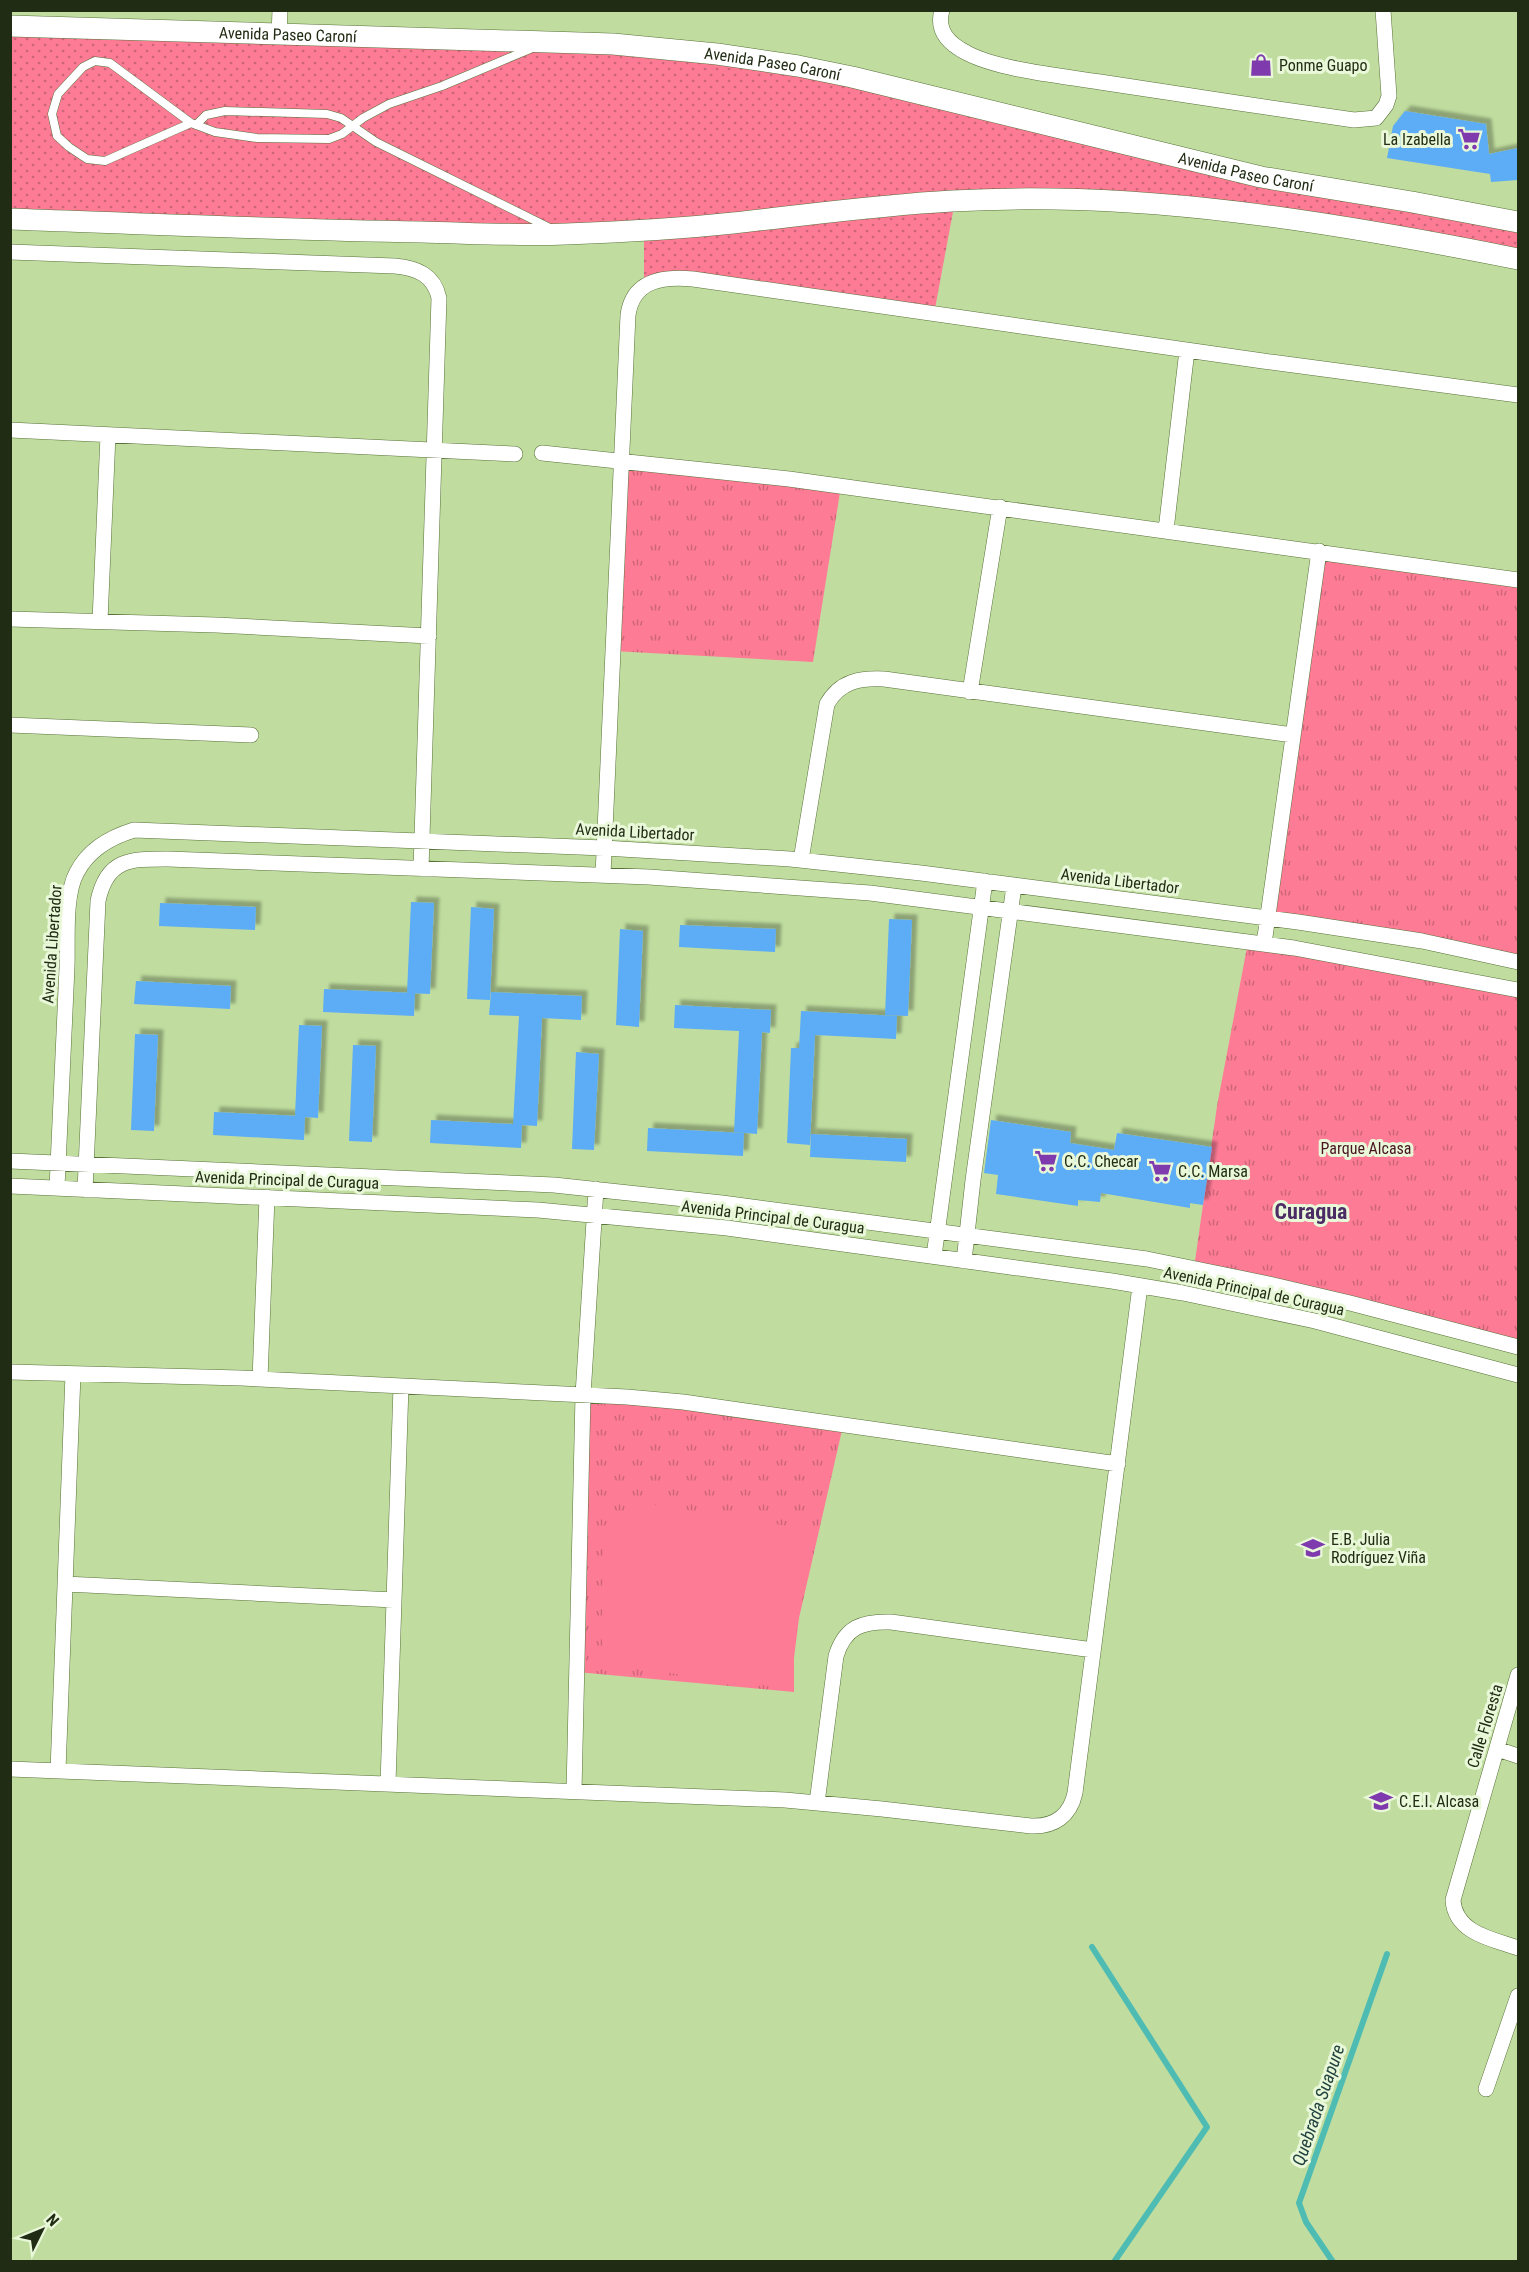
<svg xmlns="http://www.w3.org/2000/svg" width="1529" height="2272" viewBox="0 0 1529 2272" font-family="'Roboto Condensed',sans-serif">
<defs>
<pattern id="grass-dots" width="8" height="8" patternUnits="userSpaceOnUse" patternTransform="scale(1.5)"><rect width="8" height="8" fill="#fe7b96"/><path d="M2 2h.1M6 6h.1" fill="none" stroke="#cd6579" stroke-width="1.8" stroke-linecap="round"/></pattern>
<pattern id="park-tufts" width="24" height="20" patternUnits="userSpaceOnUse" patternTransform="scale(1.5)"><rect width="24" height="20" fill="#fe7b96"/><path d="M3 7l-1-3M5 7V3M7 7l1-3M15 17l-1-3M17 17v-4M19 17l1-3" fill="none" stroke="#cd6579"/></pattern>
<filter id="shadow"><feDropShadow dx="5.5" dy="-5.5" stdDeviation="1.5" flood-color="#0004"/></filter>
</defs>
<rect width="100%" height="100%" fill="#c0dd9f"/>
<path fill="url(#grass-dots)" d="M11,26L613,44L899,88L1518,222V259L1272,218L955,201L934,314L693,279L644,287V231L11,219Z"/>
<path fill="url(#park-tufts)" d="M622,460L841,486L813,662L613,651Z
M1319,551L1518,580V962L1267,918Z
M1248,942L1518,990V1347L1194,1268L1217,1106Z
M583,1395L843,1426L799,1618L794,1658V1692L577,1672Z"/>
<path fill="#fe7b96" d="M642,1503L800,1528L808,1534L811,1544L790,1669C788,1678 788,1684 778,1687L623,1667L607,1658L602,1642L603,1528Z"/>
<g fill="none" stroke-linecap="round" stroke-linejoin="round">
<path stroke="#4fbcb4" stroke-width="6" d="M1092,1947L1207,2127L1114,2262
M1333,2262L1306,2222L1299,2203L1387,1954"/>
</g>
<path fill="#5dacf6" filter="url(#shadow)" d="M1405,111L1486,124L1489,154L1518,148V180L1491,182L1490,174L1387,158L1393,126Z
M411,902L434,903L430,994L407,993Z
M160,903L256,907L255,930L159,926Z
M471,907L494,909L490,1000L467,999Z
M889,919L912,920L908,1016L885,1015Z
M680,925L776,929L775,952L679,947Z
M620,929L643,931L639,1027L616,1025Z
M136,981L231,986L230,1009L134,1004Z
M324,989L415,993L414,1016L323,1012Z
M491,992L582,996L581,1020L542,1018L537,1126L522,1125L521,1148L430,1143L431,1120L513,1124L519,1016L489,1015Z
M675,1005L771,1010L770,1033L762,1032L757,1134L734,1132L739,1031L674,1028Z
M801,1011L897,1016L896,1039L815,1035L810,1145L787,1143L791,1048H799Z
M299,1025L322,1026L318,1118L305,1117L304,1140L213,1135L214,1112L298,1116H295Z
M135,1034L158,1035L154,1131L131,1130Z
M353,1045L376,1046L372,1142L349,1141Z
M576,1052L599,1054L594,1150L572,1149Z
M991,1120L1071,1132L1070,1143L1114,1150L1117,1133L1212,1147L1203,1205L1190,1203V1208L1101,1193L1100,1202L1078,1200V1206L996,1194L998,1175L984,1173Z
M648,1128L744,1133L743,1156L647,1151Z
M811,1134L907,1139L906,1162L810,1157Z"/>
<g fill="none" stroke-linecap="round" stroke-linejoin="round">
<g stroke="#587138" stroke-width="9">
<path id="lane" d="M191,123L105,161L87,159L69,147L57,136L52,114L58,94L83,67L95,61L110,63L191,123L215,132L257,138L329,139L342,134L363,118L389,104L442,86L530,49
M196,125L206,115L225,111L327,114L341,118L376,142L552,229"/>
</g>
<g stroke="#587138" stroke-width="16">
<path id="street" d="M942,10C936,31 949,44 967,53C999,70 1063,76 1100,82C1185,95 1269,108 1354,120L1376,118L1386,105L1389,96L1383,10
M279,35L280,10
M10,252L395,266C417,268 434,275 439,298L421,869
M10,430L515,454
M542,453L789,479L1518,580
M1166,530L1187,350
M10,619L216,625L429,636
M100,621L108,435
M970,692L1000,507
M10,725L251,735
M801,860L827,704C840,681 860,678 884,679L1293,735
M603,875L628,315C633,280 663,276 693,279L1263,361L1518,395
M1264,944L1319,551
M10,1161L554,1185L722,1203L1147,1259L1269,1284L1350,1303L1518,1347
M10,1186L538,1210L727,1228L1112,1281L1183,1293L1315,1321L1518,1375
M57,1188C61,1115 64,1041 67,967C68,941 64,895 77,872C89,849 111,837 134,830L604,848L790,859L921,873L1298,922L1422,941L1518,962
M85,1190L98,901C107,858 131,859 168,859L649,877L870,893L1294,948L1518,990
M934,1256L985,881
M964,1261L973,1180L1014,886
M10,1372L241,1378L627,1397L683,1402L1118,1464
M260,1379L267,1197
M65,1584L394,1600
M1518,1675L1453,1900C1455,1933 1492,1939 1518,1948
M1497,1749L1518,1756
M10,1769L785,1800L882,1809L1031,1826C1054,1827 1070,1816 1075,1793L1140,1286
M58,1771L73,1374
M388,1784L401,1386
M574,1792L583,1395L596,1189
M817,1803L836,1656C845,1627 862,1621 891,1622L1093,1650
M1486,2089L1518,1996"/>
</g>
<g stroke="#587138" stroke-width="22">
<g id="secondary">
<path id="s1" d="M10,26L613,44L717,54L798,66L852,77L1261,177L1412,202L1518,222"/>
<path d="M10,219C147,224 284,230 421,232C469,233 518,236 566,234C621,232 677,229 733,223C806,215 879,205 952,201C1142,190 1333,222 1518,259"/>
</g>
</g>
<use href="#lane" stroke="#fff" stroke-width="8"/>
<use href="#street" stroke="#fff" stroke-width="15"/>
<use href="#secondary" stroke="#fff" stroke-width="21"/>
</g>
<defs>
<g id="shop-bare" transform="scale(1.8)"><path d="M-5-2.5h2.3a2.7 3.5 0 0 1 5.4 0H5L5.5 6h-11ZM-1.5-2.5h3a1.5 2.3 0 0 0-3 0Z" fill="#7f3aae" stroke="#e9f8d9" stroke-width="2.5" paint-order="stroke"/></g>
<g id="supermarket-bare" transform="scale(1.8)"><path d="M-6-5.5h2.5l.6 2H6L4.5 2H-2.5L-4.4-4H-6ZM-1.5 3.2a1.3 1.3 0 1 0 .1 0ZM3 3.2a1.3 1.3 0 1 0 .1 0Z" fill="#7f3aae" stroke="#e9f8d9" stroke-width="2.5" paint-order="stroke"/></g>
<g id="school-bare" transform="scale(1.8)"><path d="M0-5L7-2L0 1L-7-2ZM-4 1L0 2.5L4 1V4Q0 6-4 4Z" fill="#7f3aae" stroke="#e9f8d9" stroke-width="2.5" paint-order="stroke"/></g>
</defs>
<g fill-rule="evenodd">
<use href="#shop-bare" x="1261" y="65"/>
<use href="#supermarket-bare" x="1469" y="139"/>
<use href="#supermarket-bare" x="1046" y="1161"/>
<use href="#supermarket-bare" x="1160" y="1171"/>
<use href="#school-bare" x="1313" y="1548"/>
<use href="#school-bare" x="1381" y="1801"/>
</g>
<g text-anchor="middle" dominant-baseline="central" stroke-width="6" stroke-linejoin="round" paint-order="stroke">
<g font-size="16" fill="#212c14" stroke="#e9f8d9">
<text stroke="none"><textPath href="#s1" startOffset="278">Avenida Paseo Caroní</textPath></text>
<text stroke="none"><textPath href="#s1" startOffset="764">Avenida Paseo Caroní</textPath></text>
<text stroke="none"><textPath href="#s1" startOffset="1250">Avenida Paseo Caroní</textPath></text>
<text transform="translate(635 832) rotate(3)">Avenida Libertador</text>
<text transform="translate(1120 881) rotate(7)">Avenida Libertador</text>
<text transform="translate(52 944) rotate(-86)">Avenida Libertador</text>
<text transform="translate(287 1180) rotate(2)">Avenida Principal de Curagua</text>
<text transform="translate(773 1217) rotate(7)">Avenida Principal de Curagua</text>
<text transform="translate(1254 1291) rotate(12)">Avenida Principal de Curagua</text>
<text transform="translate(1485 1726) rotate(-73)">Calle Floresta</text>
</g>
<g font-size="16" fill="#212c14" stroke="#e9f8d9" text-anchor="start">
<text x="1279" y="65">Ponme Guapo</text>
<text x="1451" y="139" text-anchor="end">La Izabella</text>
<text x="1064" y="1161">C.C. Checar</text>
<text x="1178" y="1171">C.C. Marsa</text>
<text x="1331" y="1539">E.B. Julia<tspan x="1331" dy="18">Rodríguez Viña</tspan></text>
<text x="1399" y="1801">C.E.I. Alcasa</text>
</g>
<g font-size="16" fill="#481521" stroke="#e9f8d9">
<text x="1366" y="1148">Parque Alcasa</text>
</g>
<g font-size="18" font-style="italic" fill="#234441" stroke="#e9f8d9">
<text transform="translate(1318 2105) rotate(-71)">Quebrada Suapure</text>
</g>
<g font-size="22" font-weight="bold" fill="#4c2c64" stroke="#e9f8d9">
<text x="1311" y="1211">Curagua</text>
</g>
</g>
<rect width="1529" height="2272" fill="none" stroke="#212c14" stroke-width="24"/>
<g transform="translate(42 2230) rotate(47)" stroke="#e9f8d9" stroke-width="4.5" paint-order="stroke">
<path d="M0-4.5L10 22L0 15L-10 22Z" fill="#212c14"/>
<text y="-9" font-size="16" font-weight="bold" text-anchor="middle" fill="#212c14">N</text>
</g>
</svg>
